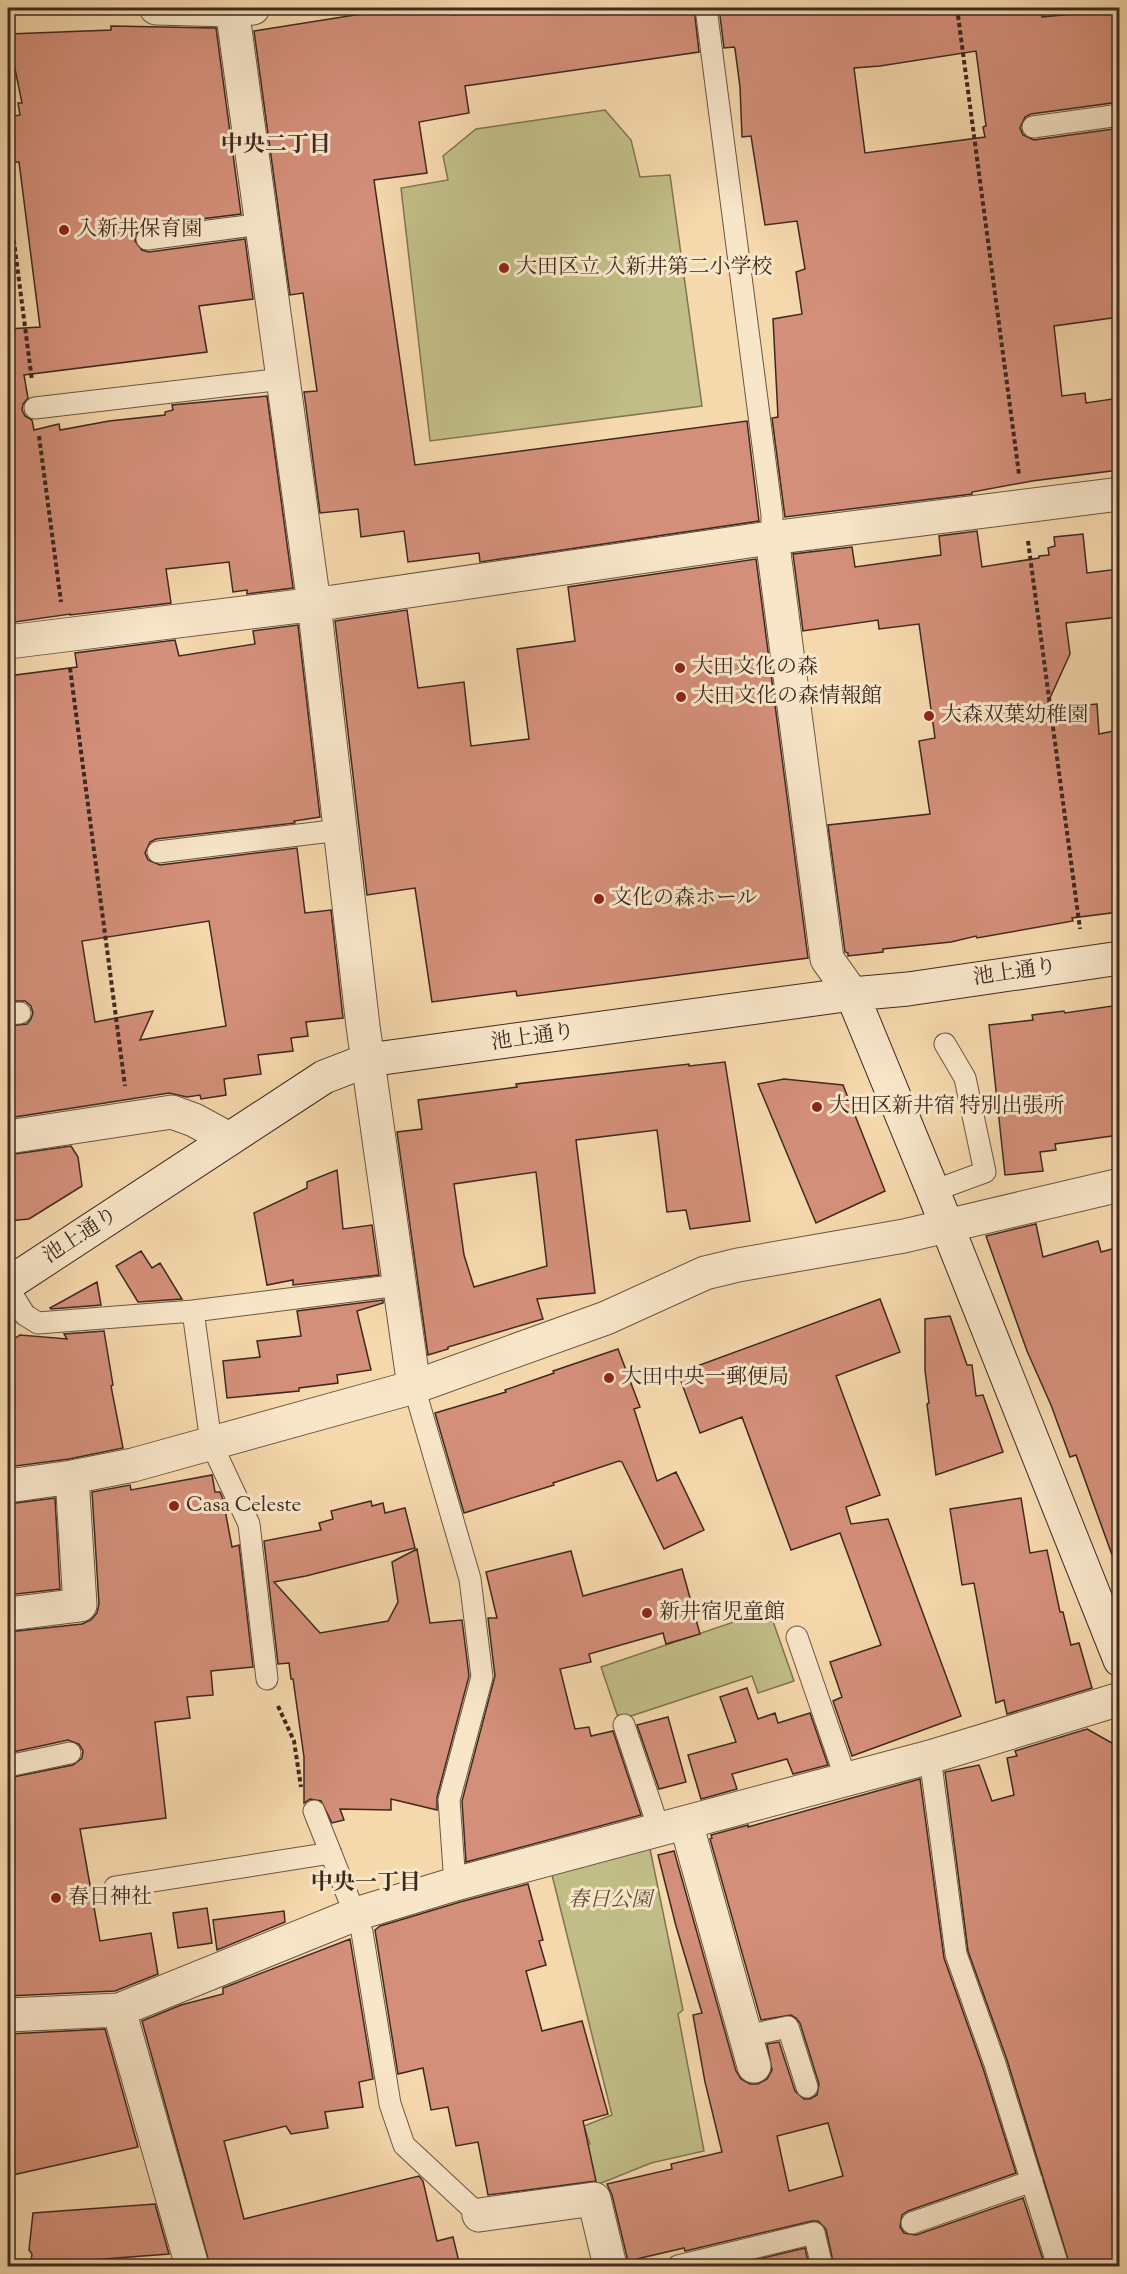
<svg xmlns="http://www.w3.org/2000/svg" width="1127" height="2274" viewBox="0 0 1127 2274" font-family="'Sorts Mill Goudy','Noto Serif JP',serif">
<rect width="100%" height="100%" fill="#f5d8ac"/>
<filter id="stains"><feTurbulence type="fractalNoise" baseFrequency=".00333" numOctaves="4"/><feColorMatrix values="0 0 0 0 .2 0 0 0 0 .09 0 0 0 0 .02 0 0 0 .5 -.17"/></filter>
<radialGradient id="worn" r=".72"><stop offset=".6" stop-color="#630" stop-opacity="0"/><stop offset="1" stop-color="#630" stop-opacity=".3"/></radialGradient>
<path fill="#c1bd86" stroke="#807353" stroke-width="1.5" d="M605,110L631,140L640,177L670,175L702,406L430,441L401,188L448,180L443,156L476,129Z
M769,1610L794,1681L758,1693L752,1676L619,1720L601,1667Z
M648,1839L683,2010L678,2014L704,2151L651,2163L599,2184L571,2185L561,2153L590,2144L584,2126L612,2115L550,1867Z"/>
<path fill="#d48f7a" stroke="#3e2920" stroke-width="1.5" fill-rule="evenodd" d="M399,8H452L453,15L510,8H694L699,52L465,86L469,113L419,122L427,173L374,180L415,465L747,421L759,521L480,562L479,553L408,562L404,531L361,537L358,509L320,513L304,392L317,391L303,293L290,295L254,31Z
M719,8H1041L1042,17L1118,10L1119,102L1031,114L1025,117L1020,128L1023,135L1034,140L1113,129L1119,174V317L1054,326L1062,396L1085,393L1086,403L1119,398V470L1032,481L972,492V494L785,517L772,418L778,417L773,319L802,314L796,272L805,269L797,221L765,225L751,136L742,137L740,87L735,49L734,47L724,48ZM976,51L986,126L983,127L985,137L865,153L854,68L880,66Z
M111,26L216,28L241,214L145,226L136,234L135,241L142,250L149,252L245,239L253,299L199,306L207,352L24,375L28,398L23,404L22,410L25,416L32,420L34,430L59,424L60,430L109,421L165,415V412L173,410L172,405L267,396L293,588L247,594V590L233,592L229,562L166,569L171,603L70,615V614L8,623V329L40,327L19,162H15L8,117L20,115L18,103H22L14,64L10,62L9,34L111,30Z
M977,531L982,567L1039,558V556L1049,555L1048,548L1055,546L1054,537L1083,534L1087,573L1119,569V617L1066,623L1070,654L1045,709L1097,704L1099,734L1119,730V912L1072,918L1073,921L977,938L976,936L951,942L883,949V952L848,956V953L845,952L828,825L930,814L919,741L935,738L919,624L879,629L878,620L803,631L793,554L852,547L855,567L941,555L939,536Z
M756,559L808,958L517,996L516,991L432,1002L415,888L367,895L335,621L407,610L418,688L464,682L471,746L529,739L517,649L575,641L568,587Z
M298,625L320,817L294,821L295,823L156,839L150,842L145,853L148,860L160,865L297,848L305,913L331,910L343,1018L306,1022L308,1036L291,1038L293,1051L258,1055L261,1074L224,1079L226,1095L201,1099L200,1095L187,1097L169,1093L8,1118V1026L27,1024L31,1019L33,1013L31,1006L25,1001H8V676L77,667L75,653L175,640L179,656L255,644L253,631ZM209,921L226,1026L140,1040L153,1011L95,1022L82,941Z
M1119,1005V1135L1055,1144L1056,1150L1040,1152L1043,1171L1005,1175L989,1025L1033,1020L1032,1015L1064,1011L1065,1013Z
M725,1062L750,1221L690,1229L686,1210L667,1212L657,1130L576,1140L595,1293L537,1299L543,1319L448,1347V1349L428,1355L397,1132L422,1129L418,1100L517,1087L516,1084L689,1064V1066ZM536,1172L547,1266L474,1287L464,1255L454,1184Z
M784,1079L843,1085L885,1191L816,1223L758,1084Z
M71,1146L78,1157L82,1186L29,1219L8,1221V1155Z
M337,1170L343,1229L372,1225L379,1275L293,1285V1280L267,1285L254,1213L307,1188V1182Z
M1036,1224L1043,1257L1098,1241L1101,1252L1119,1247V1566H1116L1076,1455L1070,1457L1051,1405L1027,1351L986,1236Z
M141,1251L152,1268L160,1263L182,1299L138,1302L116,1266Z
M97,1282L101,1305L51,1309L50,1308Z
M880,1299L900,1352L836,1376L880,1495L846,1507L851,1524L888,1519L961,1716L852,1756L833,1701L842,1697L830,1662L881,1645L840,1533L791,1550L742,1417L700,1433L678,1373Z
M383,1300V1303L357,1311L371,1370L337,1375L338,1383L299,1388V1391L227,1398L223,1361L260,1357L257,1341L301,1336L297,1311Z
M950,1316L967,1365H972L976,1396L983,1395L1003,1452L936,1475L927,1404L929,1403L925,1370V1319Z
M104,1331L113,1385L111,1386L123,1448L69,1459L8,1467V1343L20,1335L67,1339L64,1334Z
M618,1349L640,1407L634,1409L657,1481L676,1472L704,1530L664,1549L622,1462L619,1461L553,1483L554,1485L464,1513L435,1413L506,1392L505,1390L554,1373L553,1371Z
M212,1475L215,1492H220L223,1499L232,1547L239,1545L253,1667L211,1671L213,1695L187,1697L190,1718L155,1722L166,1818L80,1829L100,1941L151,1933L158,1974L115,1991L8,1996V1778L73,1765L82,1758L83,1751L79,1744L68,1740L8,1753V1632L82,1624L91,1620L97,1613L99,1604L92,1492L130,1485L131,1490Z
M55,1498L60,1589L8,1595V1504Z
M1021,1498L1030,1553L1047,1550L1060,1612H1063L1071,1645L1079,1643L1092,1688L1007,1714L1004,1700L996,1703L974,1583L962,1585L950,1509Z
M371,1501L372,1506L383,1503L385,1513L405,1508L415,1548L306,1576L274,1582L320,1633L388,1621L398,1602L392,1562L417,1549L430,1623L462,1620L469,1676L437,1797V1810L391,1799V1810L340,1809L344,1820L332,1823L321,1801L310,1799L304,1803V1757L293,1679H291L289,1663L278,1664L264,1541L321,1530L319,1523L333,1519L331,1511Z
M571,1551L583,1596L682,1569L700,1634L666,1644L663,1633L589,1654L591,1662L560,1669L575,1729L589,1727L591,1736L613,1731L641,1815L466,1862L462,1801L495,1676L488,1618H497L486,1572Z
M747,1688L758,1719L775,1713L778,1723L810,1713L828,1765L793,1774L787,1759L732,1774L737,1789L701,1799L688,1755L736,1742L720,1697Z
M668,1717L686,1782L659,1789L637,1725Z
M1087,1729L1112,1743L1119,1770V2266H1070L1007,2060L968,1951L945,1772L979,1765L992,1801L1014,1795L1007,1758L1017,1756L1015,1751Z
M920,1779L944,1958L983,2068L1016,2173L908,2211L902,2215L900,2227L904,2233L916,2235L1023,2198L1045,2266H834L826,2229L818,2221H812L685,2251L684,2248L628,2261L612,2195L607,2184L672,2169L671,2164L722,2152L705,2082L693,2015L702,2013L676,1926L658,1855L674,1851L736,2071L741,2079L750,2084H758L767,2079L772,2070L767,2044L779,2042L795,2091L804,2099H810L817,2095L819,2084L800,2023L796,2018L791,2015L761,2020L710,1839L712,1838L711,1835L748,1825V1827ZM828,2123L843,2176L789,2191L777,2136Z
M528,1884L543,1940L539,1941L546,1965L526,1971L542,2031L582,2021L608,2114L583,2121L596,2181L488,2195L478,2142L456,2146L448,2107L431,2110L423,2068L398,2074L375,1930L380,1926L460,1902Z
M207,1908L212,1943L178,1948L173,1913Z
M284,1911L285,1922L217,1950L213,1920Z
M350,1939L373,2079L359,2082L363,2107L325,2112L328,2128L291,2134L286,2126L224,2141L244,2219L419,2176L423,2181L437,2241L453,2237L460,2266H210L142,2021L181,2005L223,1994V1988Z
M105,2029L138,2147L8,2176V2034Z
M155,2204L169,2254L64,2262V2266H30L32,2254L29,2250L33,2213Z
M805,2248L809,2266H730Z"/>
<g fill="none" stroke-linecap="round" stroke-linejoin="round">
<g stroke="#6c5543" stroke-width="23">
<path id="lane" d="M706,8L772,515V538
M1033,127L1120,115
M147,239L262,224
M35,408L283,379
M158,852L340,830
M8,1014L20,1013
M933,1191L985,1172L965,1078L945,1044
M8,1288L25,1315L38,1323L193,1311L399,1285
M193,1311L211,1443L249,1524L267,1679
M414,1387L470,1579L482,1677L449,1800L455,1884
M797,1637L846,1779
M624,1725L659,1829
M930,1757L956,1954L995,2064L1058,2266
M8,1766L70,1753
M314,1811L362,1932L390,2104L404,2145L479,2215
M115,1887L331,1853
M746,2036L788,2027L807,2087
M912,2223L1032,2181
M678,2266L814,2233L822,2266"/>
</g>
<g stroke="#6c5543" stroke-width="35">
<path id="street" d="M156,8L232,10L253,8
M232,8L314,604L363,1026L414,1387
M772,538L827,959L852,994
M8,642L333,602L756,540L1120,494
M8,1137L172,1112L194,1120L229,1139
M8,1486L72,1477L133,1465L414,1387L606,1318L705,1273L738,1265L904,1236L1120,1185
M8,1614L80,1605L72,1477
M686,1823L754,2066
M119,2010L192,2266
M8,2015L119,2010L356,1914L455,1884L930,1757L1120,1699
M479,2215L594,2199L610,2266"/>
</g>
<g stroke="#3e2920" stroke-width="35">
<path id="secondary" d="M852,994L933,1191L1120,1660
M8,1284L324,1077L368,1060L852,994L908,989L1120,958"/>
</g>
<path stroke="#3e2920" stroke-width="4" stroke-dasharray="4.5 3" stroke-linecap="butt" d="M957,8L1019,474
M8,195L32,381
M39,436L61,602
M1028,541L1080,929
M70,668L125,1086
M278,1706L294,1741L301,1787"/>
<use href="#lane" stroke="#f8e6c9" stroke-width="21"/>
<use href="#street" stroke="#f8e6c9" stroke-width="33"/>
<use href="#secondary" stroke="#f8e6c9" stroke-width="33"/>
</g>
<g fill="#8f2418" stroke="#f8e6c9" stroke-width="2">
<circle cx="64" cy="230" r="6"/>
<circle cx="504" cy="268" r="6"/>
<circle cx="680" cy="668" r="6"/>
<circle cx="681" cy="697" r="6"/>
<circle cx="929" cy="716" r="6"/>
<circle cx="599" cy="899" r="6"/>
<circle cx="817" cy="1107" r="6"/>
<circle cx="609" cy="1378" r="6"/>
<circle cx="174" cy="1506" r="6"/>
<circle cx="647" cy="1613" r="6"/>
<circle cx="56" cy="1898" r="6"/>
</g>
<g text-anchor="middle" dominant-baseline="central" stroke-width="6" stroke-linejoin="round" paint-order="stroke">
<g font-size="21" fill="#3e2920" stroke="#f8e6c9" text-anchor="start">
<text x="76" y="230">入新井保育園</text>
<text x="516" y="268">大田区立 入新井第二小学校</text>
<text x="692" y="668">大田文化の森</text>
<text x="693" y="697">大田文化の森情報館</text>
<text x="941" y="716">大森双葉幼稚園</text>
<text x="611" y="899">文化の森ホール</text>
<text x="829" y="1107">大田区新井宿 特別出張所</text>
<text x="621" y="1378">大田中央一郵便局</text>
<text x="186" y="1506">Casa Celeste</text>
<text x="659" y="1613">新井宿児童館</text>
<text x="68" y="1898">春日神社</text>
</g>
<g font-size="21" fill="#3e2920" stroke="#f8e6c9">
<text transform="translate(1015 973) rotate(-8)">池上通り</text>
<text transform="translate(533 1038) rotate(-8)">池上通り</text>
<text transform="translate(81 1236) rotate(-33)">池上通り</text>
</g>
<g font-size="21" font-style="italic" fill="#5f4e3a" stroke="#f8e6c9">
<text x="610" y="1901">春日公園</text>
</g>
<g font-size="22" font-weight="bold" fill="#3e2920" stroke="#f8e6c9">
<text x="276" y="146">中央二丁目</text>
<text x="366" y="1884">中央一丁目</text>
</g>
</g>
<rect width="1127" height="2274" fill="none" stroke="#f5d8ac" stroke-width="30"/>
<rect x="9" y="9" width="1109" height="2256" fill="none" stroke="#3e2920" stroke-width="3"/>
<rect x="15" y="15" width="1097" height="2244" fill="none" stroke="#3e2920" stroke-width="1.5"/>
<rect width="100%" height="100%" filter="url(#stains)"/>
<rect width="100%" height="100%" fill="url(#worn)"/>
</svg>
